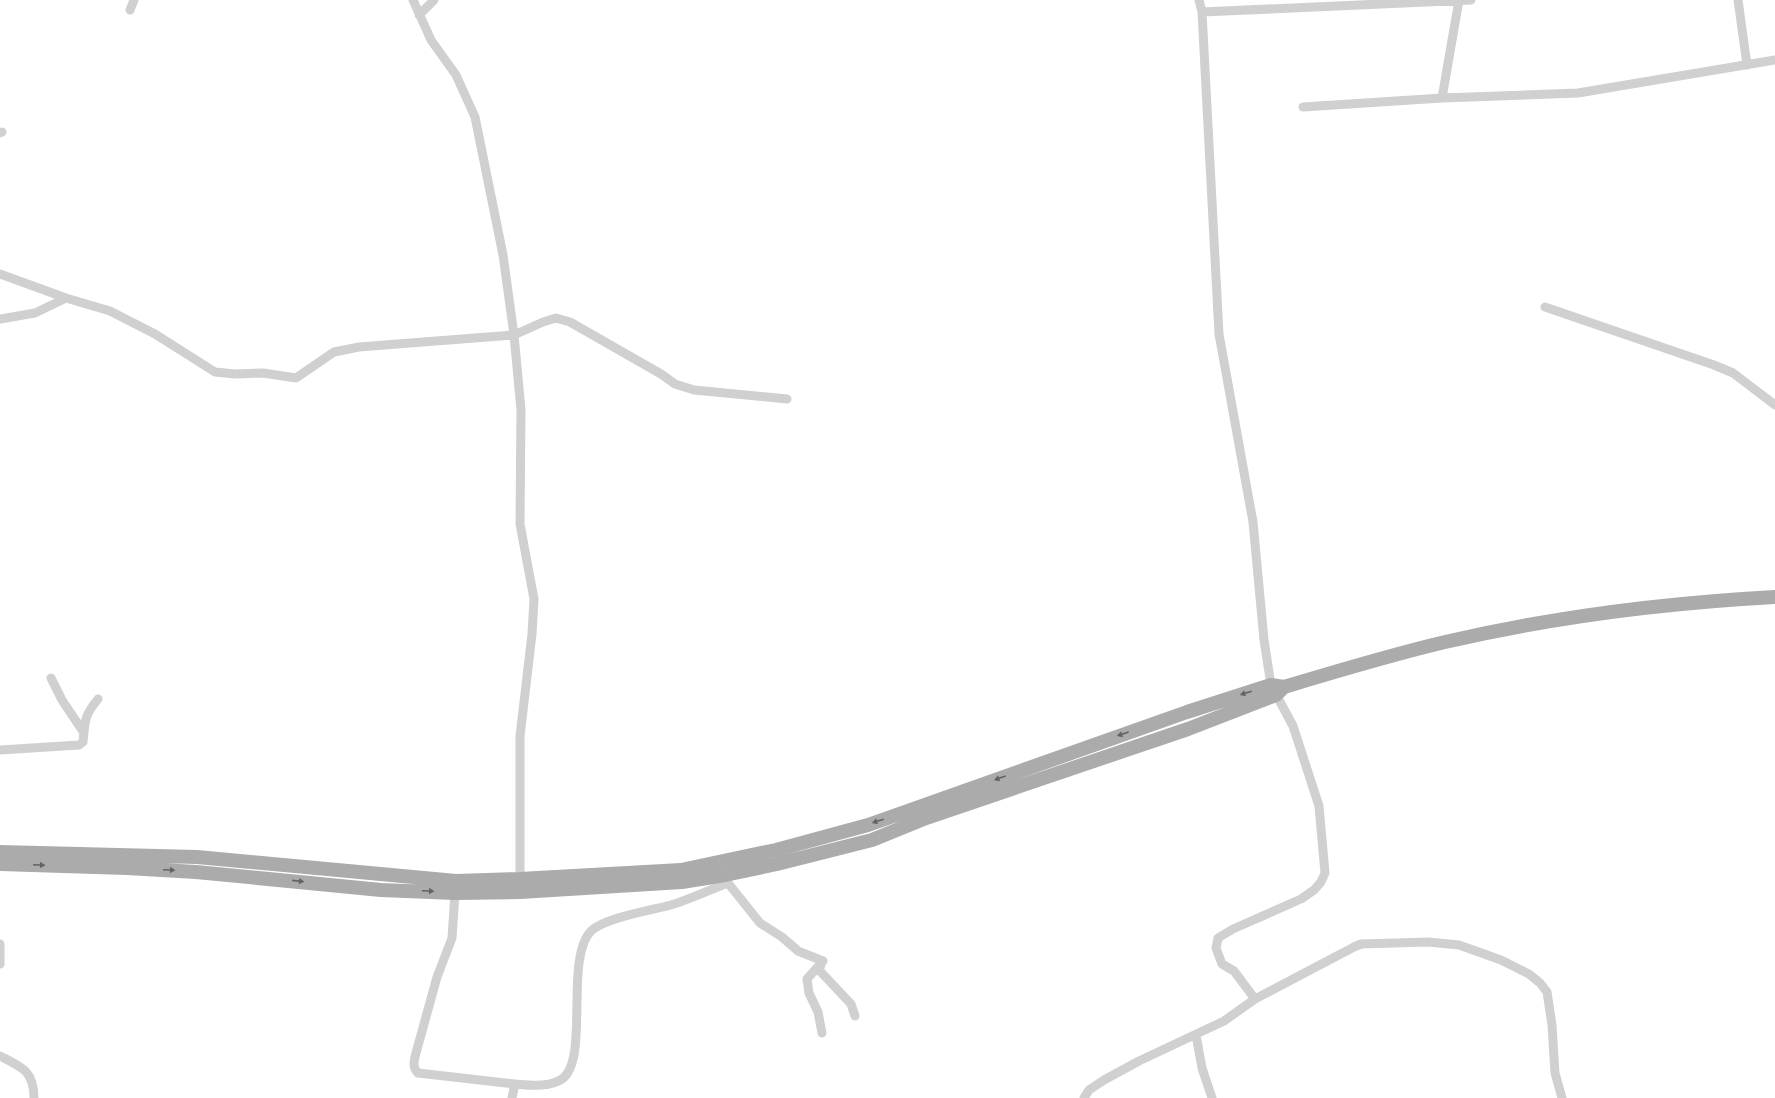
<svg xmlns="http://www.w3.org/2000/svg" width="1775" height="1098" viewBox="0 0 1775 1098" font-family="Barlow,sans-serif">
<rect width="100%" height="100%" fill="#fff"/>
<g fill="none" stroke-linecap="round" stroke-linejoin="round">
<path stroke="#d0d0d0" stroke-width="9" d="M413,0L431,40L456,75L475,117L503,255L514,335L521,410L520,524L534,599L532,634L520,736V879
M1199,0L1202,12L1219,334L1253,522L1264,640L1271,685L1293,726L1319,806L1325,873L1321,882L1314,890L1301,899L1233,929L1218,938L1216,948L1222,964L1234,971L1255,999
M1738,0L1747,65
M130,10L134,0
M1202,12L1471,0
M419,15L434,0
M1442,98L1459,0
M1303,107L1442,98L1578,93L1775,60
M0,133L2,132
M0,274L66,298L110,311L155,334L215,372L235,374L263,373L296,378L334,352L359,347L514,335L543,322L556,318L570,322L661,374L675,384L694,390L787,399
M1545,307L1714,365L1733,373L1775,405
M0,319L35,313L66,298
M51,678L62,700L84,733
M0,750L79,745L83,742C85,721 84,716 98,699
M726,878L728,883L760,923L782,937L798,951L823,961
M455,893L452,938L437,977L416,1053C414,1061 412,1067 418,1073L515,1084L512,1098
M0,944V964
M822,962L819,970L851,1004L855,1016
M822,1033L818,1012L809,993L807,979L823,961
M1196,1035L1202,1068L1212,1098
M0,1056C22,1067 34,1071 34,1098
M515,1084C529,1085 549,1088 562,1079C590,1059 564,959 591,931C604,918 652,910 671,905C690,899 709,890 728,883
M1084,1098L1089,1090L1104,1080L1139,1061L1224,1021L1255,999L1354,947L1361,944L1428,942L1459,945L1501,960L1529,974L1540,983L1547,992L1552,1025L1555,1073L1562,1098"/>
<path stroke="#ababab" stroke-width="14" d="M0,852L197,857L456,881L520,879L681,870L776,850L868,825L1187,712L1271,685L1284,687C1337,671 1390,655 1445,642C1553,617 1664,603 1775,597
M0,864L127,868L196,872L381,890L455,893L520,892L682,882L725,875L777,864L872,840L926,818L1188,729L1276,695L1284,687"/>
</g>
<defs><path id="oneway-solid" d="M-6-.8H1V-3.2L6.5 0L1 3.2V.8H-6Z"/></defs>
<g fill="#636363">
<use href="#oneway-solid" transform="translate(1246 693) rotate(162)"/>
<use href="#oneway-solid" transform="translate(1123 734) rotate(161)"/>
<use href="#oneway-solid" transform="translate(1000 778) rotate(160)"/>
<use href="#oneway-solid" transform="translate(878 821) rotate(162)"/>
<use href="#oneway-solid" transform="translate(39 865) rotate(2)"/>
<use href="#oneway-solid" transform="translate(169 870) rotate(3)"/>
<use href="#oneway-solid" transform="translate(298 881) rotate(6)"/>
<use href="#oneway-solid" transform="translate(428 891) rotate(2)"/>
</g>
</svg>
